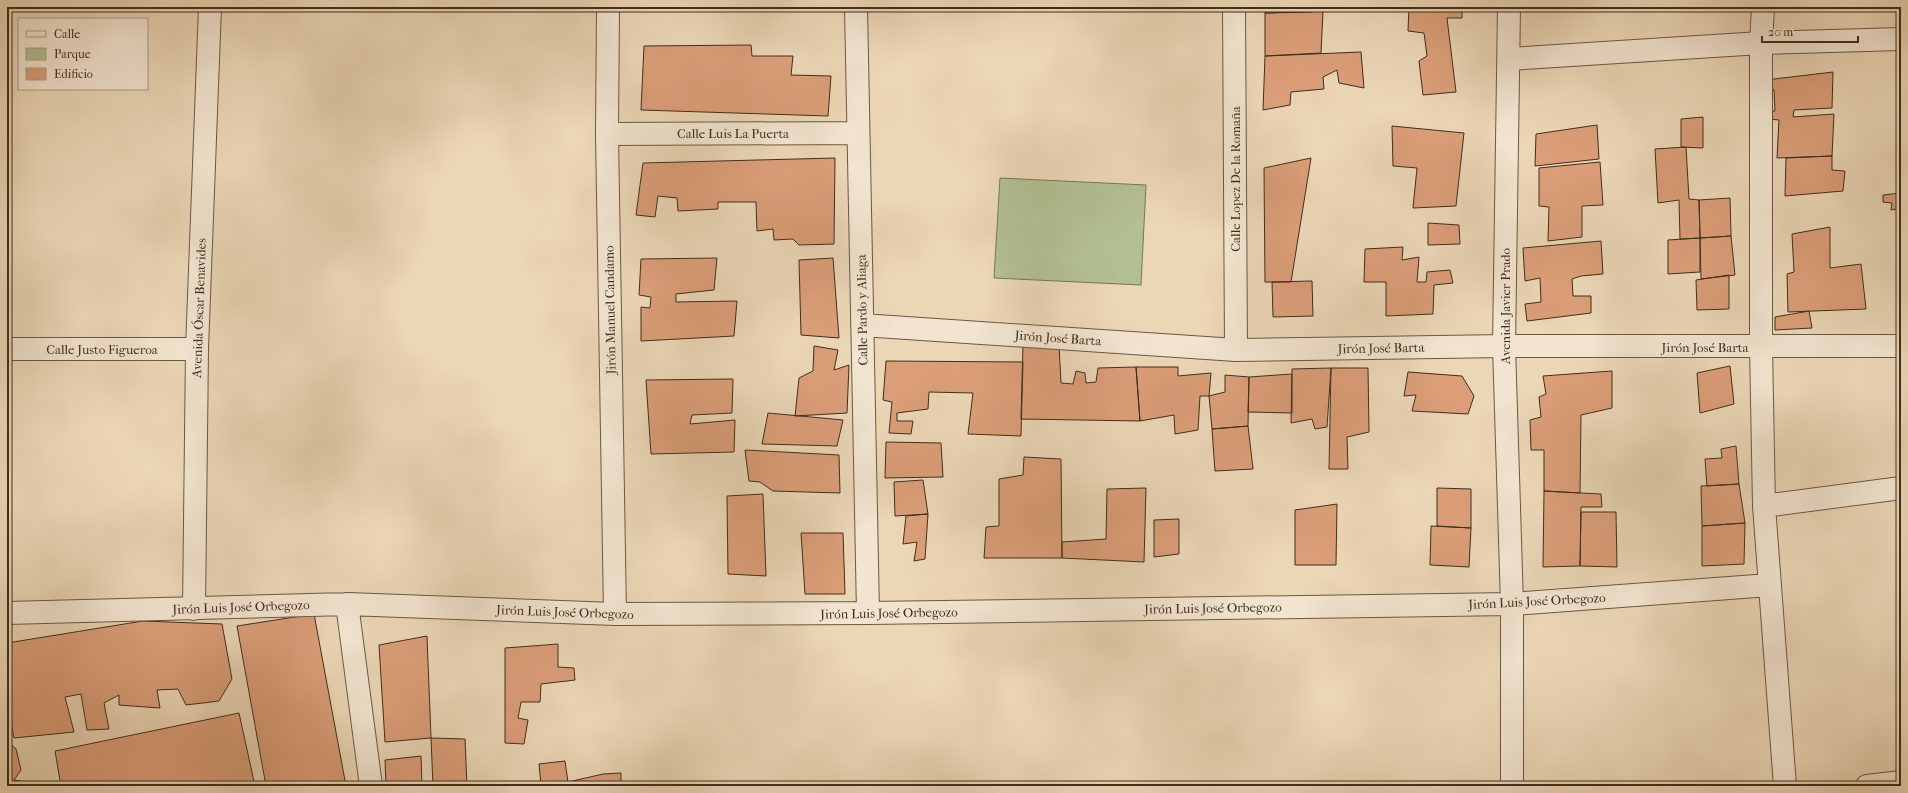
<svg xmlns="http://www.w3.org/2000/svg" width="1908" height="793" viewBox="0 0 1908 793" font-family="'IM FELL French Canon',serif">
<rect width="100%" height="100%" fill="#ebd6b6"/>
<filter id="stains"><feTurbulence type="fractalNoise" baseFrequency=".005" numOctaves="4"/><feColorMatrix values="0 0 0 0 .2 0 0 0 0 .09 0 0 0 0 .02 0 0 0 .5 -.17"/></filter>
<radialGradient id="worn" r=".72"><stop offset=".6" stop-color="#630" stop-opacity="0"/><stop offset="1" stop-color="#630" stop-opacity=".3"/></radialGradient>
<path fill="#b2bf92" stroke="#787658" d="M1000,178L1146,185L1141,285L994,278Z"/>
<path fill="#db9e79" stroke="#3f2e1d" d="M1264,7H1313L1312,12L1265,13Z
M1409,7H1462V18H1447L1456,92L1423,95L1419,61L1427,56L1424,33L1408,31Z
M1323,11L1321,53L1265,56V13Z
M751,45L752,56H793L791,75L831,76L828,116L641,110L644,46Z
M1361,52L1364,88L1339,83L1337,70L1323,77L1324,89L1291,92L1290,105L1263,110L1265,56Z
M1833,72L1832,108L1794,110L1793,117L1834,114L1832,156L1777,158L1779,120L1768,119V111H1775L1774,90L1767,89L1766,80Z
M1703,117V148L1681,147V119Z
M1597,125L1599,159L1535,166L1536,134Z
M1392,126L1464,133L1456,206L1413,208L1417,168L1393,166Z
M1686,147L1689,199L1699,200L1700,238L1680,239L1679,200L1658,203L1655,149Z
M1832,156V170L1845,171L1843,191L1785,196L1786,158Z
M835,158L834,244L799,245L793,239L774,240L773,229L757,231L756,202H718V209L678,211L677,198L658,196L655,217L636,215L643,163Z
M1311,158L1291,282H1265L1264,168Z
M1600,162L1603,205L1582,206V237L1548,241L1549,207L1539,206V168Z
M1901,193V230H1899L1901,208L1891,210L1892,203L1883,202V195Z
M1730,198L1731,236L1700,238L1699,200Z
M1428,223L1459,225L1460,244L1428,245Z
M1830,227V268L1861,264L1866,309L1788,312L1787,274L1794,272L1792,234Z
M1731,236L1735,275L1701,279L1700,238Z
M1700,238V272L1668,274V240Z
M1601,241L1603,274L1581,276L1572,279L1573,296H1591V313L1527,321L1525,304L1541,302L1540,278L1525,281L1523,248Z
M1403,247L1402,260L1419,257L1417,282H1426L1427,272L1450,270L1453,283L1434,285L1433,314L1386,316V282H1364L1365,249Z
M717,258L714,290L676,294V302L737,301L734,336L641,341V307L650,308L651,297L639,295L641,259Z
M833,258L839,338L801,335L799,260Z
M1729,275V309L1697,310L1696,280Z
M1312,281L1313,316L1273,317L1272,282Z
M1809,311L1812,328L1775,330V317Z
M1023,344L1059,345L1061,383L1073,384L1076,371L1085,373L1086,383L1096,382L1098,368L1136,367L1140,421L1021,419Z
M814,346L838,350L834,370L849,365L847,413L795,416L799,378L813,371Z
M886,361L1023,362L1021,436L968,434L973,393L929,392L928,409L897,413V421H913L911,434L889,433L892,402L883,400Z
M1730,366L1734,404L1700,413L1697,373Z
M1136,367H1178V376L1211,373L1209,396H1200L1198,430L1175,434L1174,415L1140,421Z
M1331,368H1368L1369,432L1347,437L1348,469H1329Z
M1331,368L1327,427L1315,429L1312,419L1291,423L1292,369Z
M1612,371V408L1581,415L1580,493L1544,491V450H1531L1530,420L1541,417L1539,397L1546,394L1543,376Z
M1408,372L1462,376L1474,396L1468,414L1412,411L1416,395L1404,396Z
M1292,374V413L1248,412L1249,377Z
M1225,375L1249,377L1248,426L1212,429L1209,396L1225,392Z
M733,379L732,413L692,415L690,424L735,420L734,452L651,454L646,380Z
M768,413L843,420L837,446L762,444Z
M1248,426L1253,469L1215,471L1212,429Z
M886,442L941,443L943,477L885,478Z
M1736,446L1739,484L1707,486L1705,459L1722,458L1721,449Z
M745,450L839,455L840,493L773,491L760,482L749,481Z
M1024,457L1061,459L1062,558H984L986,527L999,526V479L1023,475Z
M923,480L928,514L895,516L894,482Z
M1739,484L1745,523L1702,526L1701,486Z
M1146,488L1144,562L1062,558V542L1106,539L1107,489Z
M1437,488L1471,489V528L1437,526Z
M1544,491L1601,494L1602,507H1581L1580,566L1543,567Z
M763,494L766,576L728,574L727,496Z
M1337,504L1336,565H1295V510Z
M1581,512H1616L1617,567L1580,566Z
M928,514L925,559L914,561L917,542L903,544L906,516Z
M1179,519V554L1154,557V520Z
M1745,523L1744,564L1702,566V526Z
M1431,526L1471,528L1469,567L1430,565Z
M801,533H843L845,594H805Z
M314,614L346,786H266L237,626Z
M143,621L222,624L232,679L219,701L186,705L178,689L157,690L160,708L119,705V695L104,703L109,729L87,730L81,694L65,697L74,732L14,738L7,703V643Z
M427,636L431,738L385,742L379,645Z
M558,644V667L574,668L575,680L541,684L540,702H521L518,718L528,720L524,744L505,743V648Z
M239,713L255,786H61L55,751Z
M431,738L465,739L467,786H433Z
M7,741L16,749L21,770L14,780L55,786H7Z
M421,756L422,786H386L385,760Z
M565,761L568,782L603,774L621,773V786H541L539,764Z"/>
<g fill="none" stroke-linecap="round" stroke-linejoin="round">
<g stroke="#6a5843" stroke-width="24">
<path id="minor" d="M608,7L607,134L615,614
M856,7L868,613
M1234,7L1236,350
M1509,7L1504,346L1512,604V786
M1763,7L1761,43V347L1764,506L1785,786
M1509,59L1761,43L1901,39
M607,134L858,133
M862,325L1236,350L1504,346H1901
M7,349H197
M1764,506L1901,488
M347,604L371,786
M194,609L197,349L210,7
M7,613L347,604L615,614L868,613L1512,604L1770,585
M1867,786L1901,782"/>
</g>
<use href="#minor" stroke="#f2e4d0" stroke-width="22"/>
</g>
<g text-anchor="middle" dominant-baseline="central" stroke-width="3.5" stroke-linejoin="round" paint-order="stroke">
<g font-size="13" fill="#3f2e1d" stroke="#f2e4d0">
<text x="733" y="133">Calle Luis La Puerta</text>
<text transform="translate(1235 179) rotate(-90)">Calle Lopez De la Romaña</text>
<text transform="translate(1505 306) rotate(-90)">Avenida Javier Prado</text>
<text transform="translate(199 308) rotate(-88)">Avenida Óscar Benavides</text>
<text transform="translate(610 310) rotate(-91)">Jirón Manuel Candamo</text>
<text transform="translate(862 310) rotate(-91)">Calle Pardo y Aliaga</text>
<text transform="translate(1058 338) rotate(4)">Jirón José Barta</text>
<text x="1705" y="347">Jirón José Barta</text>
<text transform="translate(1381 348) rotate(-1)">Jirón José Barta</text>
<text x="102" y="349">Calle Justo Figueroa</text>
<text transform="translate(1537 601) rotate(-3)">Jirón Luis José Orbegozo</text>
<text transform="translate(241 607) rotate(-2)">Jirón Luis José Orbegozo</text>
<text transform="translate(1213 608) rotate(-1)">Jirón Luis José Orbegozo</text>
<text transform="translate(565 612) rotate(2)">Jirón Luis José Orbegozo</text>
<text transform="translate(889 613) rotate(-1)">Jirón Luis José Orbegozo</text>
</g>
</g>
<rect width="1908" height="793" fill="none" stroke="#ebd6b6" stroke-width="24"/>
<rect x="8" y="8" width="1892" height="777" fill="none" stroke="#3f2e1d" stroke-width="2"/>
<rect x="12" y="12" width="1884" height="769" fill="none" stroke="#3f2e1d"/>
<rect x="18" y="18" width="130" height="72" fill="#f2e4d0" stroke="#aa9b88"/>
<rect x="26" y="31" width="20" height="6" fill="#f2e4d0" stroke="#aa9b88"/>
<text x="54" y="38" font-size="12" fill="#3f2e1d">Calle</text>
<rect x="26" y="48" width="20" height="12" fill="#b2bf92" stroke="#aa9b88"/>
<text x="54" y="58" font-size="12" fill="#3f2e1d">Parque</text>
<rect x="26" y="68" width="20" height="12" fill="#db9e79" stroke="#aa9b88"/>
<text x="54" y="78" font-size="12" fill="#3f2e1d">Edificio</text>
<path d="M1762 36v6h96v-6" fill="none" stroke="#3f2e1d" stroke-width="2"/>
<text x="1768" y="36" font-size="12" fill="#3f2e1d" stroke="#f2e4d0" stroke-width="3" paint-order="stroke">20 m</text>
<rect width="100%" height="100%" filter="url(#stains)"/>
<rect width="100%" height="100%" fill="url(#worn)"/>
</svg>
